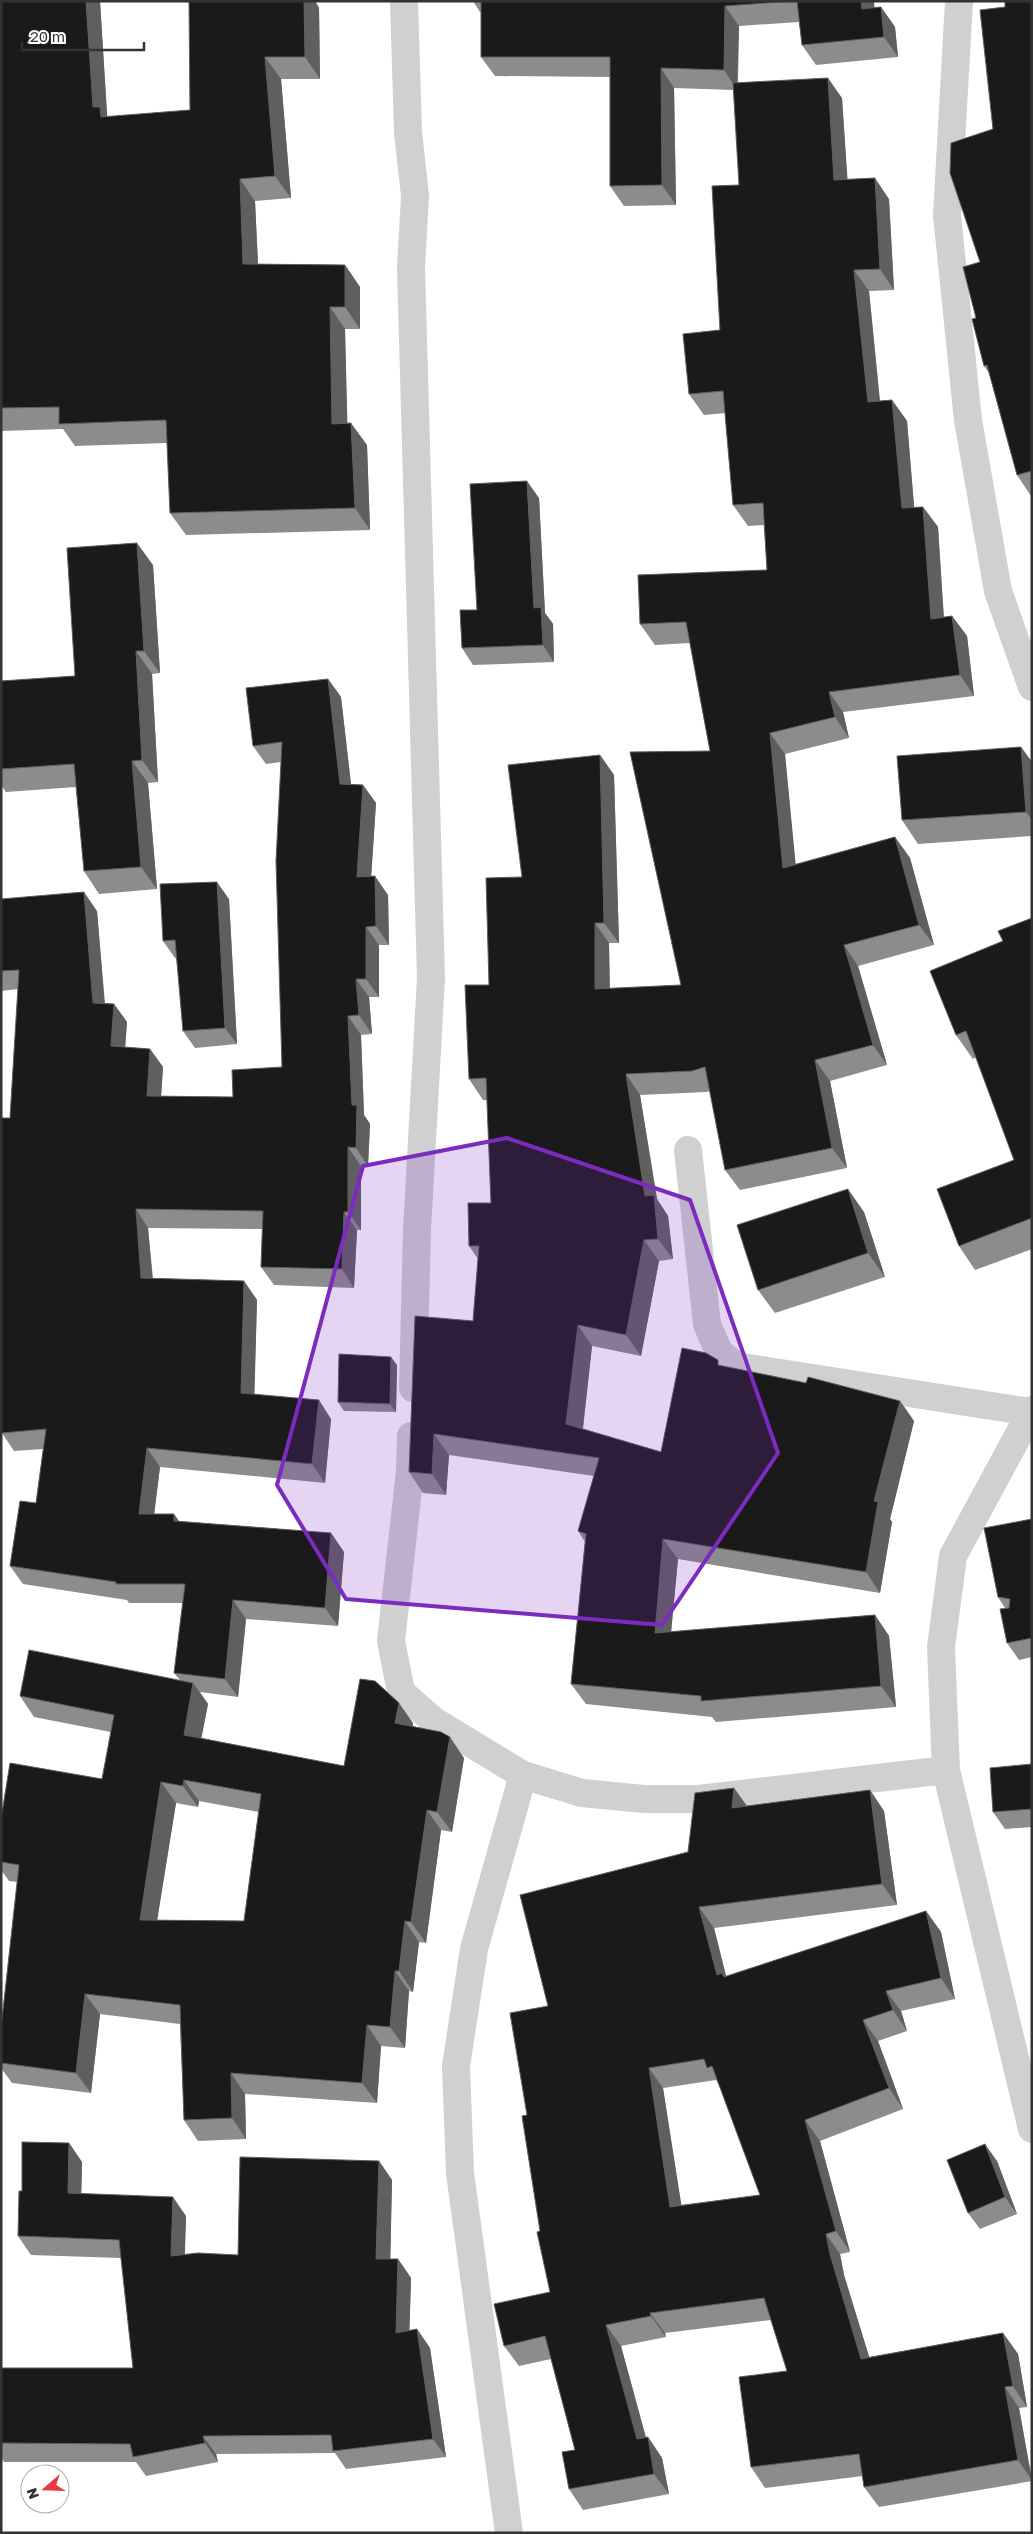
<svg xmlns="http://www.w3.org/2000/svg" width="1033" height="2534" viewBox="0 0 1033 2534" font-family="'Golos Text',sans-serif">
<rect width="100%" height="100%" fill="#fff"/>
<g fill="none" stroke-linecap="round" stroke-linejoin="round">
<path stroke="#d0d0d0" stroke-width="28" d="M404,1L408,132L415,196L411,268L431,978L417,1230L413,1388
M959,1L947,215L968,420L998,591L1032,687
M688,1150L707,1324L719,1352L736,1366L1030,1412
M1032,1410L953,1556L941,1647L946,1770L1032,2129
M411,1436L410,1471L391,1641L401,1692L434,1721L523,1775L582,1793L644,1799H698L946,1770
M509,2533L460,2173L456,2066L474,1949L523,1775"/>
</g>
<path fill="#8c8c8c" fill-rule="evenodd" d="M1,1H100L107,117L190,110L189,1H315L319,8L320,79H281L291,198L255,201L258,264L345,265L360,287V329H345L347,423L367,445L370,530L186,535L170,513L167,443L75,446L63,429L1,431Z
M473,1H874V7H881L895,27L898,57L816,65L802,45L799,22L739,26L738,83L842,98L847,179L889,199L894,290L869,291L880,401L892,400L907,421L914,507H923L938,527L944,617L952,616L967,636L974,696L843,712L849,738L785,754L795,864L895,837L910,858L934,945L858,966L887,1065L830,1081L847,1168L740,1190L725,1170L710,1091L706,1092L640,1095L657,1199L668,1216L673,1259L659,1261L641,1356L592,1346L583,1429L661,1452L722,1366L806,1383L900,1401L914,1421L890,1519L892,1522L880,1593L678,1559L671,1632L875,1615L889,1636L896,1707L716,1722L712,1717L586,1704L571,1684L585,1542L578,1531L594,1476L449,1455L446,1495L423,1493L409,1472L473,1321L478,1259L469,1246L491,1203L487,1100H483L469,1079L489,985L522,877L600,755L614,775L619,943H609L610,989L681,985L710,751L690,643L655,645L640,624L767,570L764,525L748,526L733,505L725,413L704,415L689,394L720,330L739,185L734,90L674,88L676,205L624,206L610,186V77L495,76L481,57V12H480Z
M1032,1V495L1031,496L1017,475L989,373L984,366L976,318L980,262L1005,7Z
M539,498L545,613L553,624L554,662L473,665L462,648L477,610Z
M153,565L160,673L152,674L158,782L148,783L157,889L99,894L84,871L76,787L6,792L1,785V681L75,676Z
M328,679L341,697L351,784L363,785L376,803L371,876L388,895L389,945H379V997H369L372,1034L361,1035L364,1115L370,1124L368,1166H361V1230H357L354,1288L274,1285L261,1267L263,1229L148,1228L153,1278L244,1281L257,1300L254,1394L331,1419L325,1483L160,1467L154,1514L179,1521L331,1533L344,1552L338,1626L246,1619L238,1697L200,1692L208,1704L201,1738L344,1766L413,1723V1726L464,1758L452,1832L441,1830L426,1943L419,1942L413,1992L409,1991L405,2048L381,2046L377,2103L245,2094L246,2139L198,2141L184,2120L180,2024L100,2014L91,2093L12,2083L1,2068L17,1882L9,1881L1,1870V1819L102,1779L111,1732L34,1717L20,1696L180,1680L174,1673L183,1603H129L127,1600L23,1584L10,1566L36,1503L43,1449L14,1451L2,1433L10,1118L18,989L1,991V899L97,911L105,1003L114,1004L127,1022L125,1047L150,1049L163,1067L161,1096L233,1097L282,1067L281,762L266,764L253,746ZM199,1801L259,1812L244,1921L157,1920L176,1803L198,1807Z
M1021,747L1032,762V836L918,844L902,820Z
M229,899L237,1044L195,1048L183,1031L177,958H175L163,941Z
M1032,918V1249L975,1270L959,1246L1014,1160L976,1057L973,1059L956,1035L1003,941Z
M864,1212L885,1277L775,1313L758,1290Z
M397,1365L396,1412L344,1411L338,1402Z
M1032,1519V1657L1019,1660L1007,1643L1005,1608L998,1597Z
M1032,1764V1827L1005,1829L993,1812Z
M734,1788L747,1806L870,1790L884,1811L897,1905L714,1928L726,1976L926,1911L941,1932L955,1999L901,2011L907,2031L878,2041L903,2109L820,2141L850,2252L840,2254L844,2275L869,2357L1003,2333L1018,2354L1027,2407L1019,2408L1032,2481L879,2507L864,2487L863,2476L765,2488L751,2467L787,2371L771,2320L665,2333L666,2337L621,2346L646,2438L648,2437L662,2458L669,2494L583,2510L569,2489L575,2450L551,2359L519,2366L504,2346L550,2292L540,2231L527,2115L548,2006L688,1852ZM716,2080L719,2085L760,2195L681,2205L663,2088Z
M69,2143L82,2162L81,2194L186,2216L185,2254L238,2255L379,2161L392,2180L390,2259H398L411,2278L409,2331L417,2329L430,2348L446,2457L346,2469L335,2453L216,2454L218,2462L146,2476L136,2462H4L1,2457V2368H133L121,2258L31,2255L18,2236L22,2191Z
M997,2161L1017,2214L980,2229L968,2213Z"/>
<path fill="#5f5f5f" d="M86,1H100L108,128L93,107Z
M304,1H315L319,8L320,79L305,57Z
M861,1H874L876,28L862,9Z
M725,6L739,26L737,90L724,70Z
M881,7L895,27L898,57L884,37Z
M265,57L281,79L291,198L275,176Z
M661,68L674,88L676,205L662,185Z
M828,78L842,98L849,201L834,180Z
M875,178L889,199L894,290L880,269Z
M240,179L255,201L259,286L243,264Z
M345,265L360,287V329L345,307Z
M854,270L869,291L882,423L868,402Z
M330,307L345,329L348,446L332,424Z
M892,400L907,421L916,529L902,508Z
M351,423L367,445L370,530L355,508Z
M527,481L539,498L545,613L553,624L554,662L543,645L534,608Z
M923,507L938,527L945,639L931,619Z
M137,543L153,565L160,673L144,651Z
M952,616L967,636L974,696L960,675Z
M136,651L152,674L158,782L142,760Z
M328,679L341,697L353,802L340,784Z
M829,692L843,712L849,738L835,717Z
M770,733L785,754L798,888L783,868Z
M1021,747L1032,762V820L1026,812Z
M600,755L614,775L619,943L604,923Z
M132,761L148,783L157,889L141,867Z
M363,785L376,803L370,895L357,877Z
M895,837L910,858L934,945L919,925Z
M375,876L388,895L389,945L376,926Z
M217,882L229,899L237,1044L225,1028Z
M84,892L97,911L106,1021L93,1003Z
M595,923L609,943L610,1010L595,989Z
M366,927L379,945V997L366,979Z
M844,945L858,966L887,1065L873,1045Z
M356,979L369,997L372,1034L359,1015Z
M114,1004L127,1022L124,1064L111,1046Z
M348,1016L361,1035L364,1115L370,1124L368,1166L356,1148L352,1105Z
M150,1049L163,1067L160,1114L147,1096Z
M815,1060L830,1081L847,1168L832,1148Z
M626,1074L640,1095L657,1199L668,1216L673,1259L658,1239L645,1196Z
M348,1147L361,1166V1230L348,1212Z
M848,1189L864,1212L885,1277L868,1253Z
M136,1209L148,1228L154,1296L141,1278Z
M344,1212L357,1230L354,1288L342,1269Z
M644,1240L659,1261L641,1356L626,1335Z
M244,1281L257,1300L254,1411L241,1393Z
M578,1325L592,1346L581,1444L566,1424Z
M391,1357L397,1365L396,1412L390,1404Z
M319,1400L331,1419L325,1483L312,1464Z
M900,1401L914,1421L890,1519L892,1522L880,1593L866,1572L874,1501Z
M434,1434L449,1455L446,1495L432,1474Z
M147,1448L160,1467L152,1532L139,1514Z
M174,1514L187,1532L174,1521Z
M331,1533L344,1552L338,1626L325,1608Z
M663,1539L678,1559L669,1654L655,1633Z
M233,1600L246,1619L238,1697L225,1679Z
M875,1615L889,1636L896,1707L881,1686Z
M193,1683L208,1704L198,1756L184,1735Z
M399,1703L413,1723L410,1744L395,1723Z
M450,1737L464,1758L452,1832L437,1812Z
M184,1780L199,1801L198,1807L183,1786Z
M161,1782L176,1803L154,1940L140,1920Z
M734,1788L749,1809L732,1808Z
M870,1790L884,1811L897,1905L882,1884Z
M427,1810L441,1830L426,1943L411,1922Z
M699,1907L714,1928L727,1980L717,1975Z
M926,1911L941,1932L955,1999L941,1978Z
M405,1921L419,1942L413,1992L399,1971Z
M395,1971L409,1991L405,2048L390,2027Z
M886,1991L901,2011L907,2031L893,2010Z
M85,1994L100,2014L91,2093L76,2073Z
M863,2020L878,2041L903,2109L889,2088Z
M367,2025L381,2046L377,2103L362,2083Z
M649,2068L663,2088L685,2228L670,2207Z
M231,2073L245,2094L246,2139L232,2118Z
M805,2120L820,2141L850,2252L836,2231Z
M69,2143L82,2162L81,2212L68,2193Z
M985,2144L997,2161L1017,2214L1005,2197Z
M379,2161L392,2180L390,2277L376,2259Z
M173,2197L186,2216L184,2274L171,2256Z
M826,2234L840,2254L844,2275L876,2379L861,2359L830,2254Z
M398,2259L411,2278L409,2351L396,2333Z
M650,2313L665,2333L666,2337L651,2316Z
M606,2325L621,2346L652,2460L637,2439Z
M417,2329L430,2348L446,2457L433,2439Z
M1003,2333L1018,2354L1027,2407L1013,2386Z
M1005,2387L1019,2408L1032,2480L1018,2460Z
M203,2436L216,2454L218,2462L205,2443Z
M648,2437L662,2458L669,2494L654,2474Z"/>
<path fill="#1a1a1a" stroke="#5f5f5f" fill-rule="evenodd" d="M1,1H86L93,107H100L101,117L190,110L189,1H304L305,57H265L275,176L240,179L243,264L345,265V307H330L332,424L351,423L355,508L170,513L166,420L59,424V407L1,408Z
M481,1H793L725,6L724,70L661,68L662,185L610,186V57H481Z
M797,1H861L862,9L881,7L884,37L802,45Z
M1005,1H1032V471L1017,475L987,365L984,366L972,319L976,318L963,267L980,262L950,173L951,143L993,129L980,10L1005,7Z
M828,78L834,180L875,178L880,269L854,270L868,402L892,400L902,508L923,507L931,619L952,616L960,675L829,692L835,717L770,733L783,868L895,837L919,925L844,945L873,1045L815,1060L832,1148L725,1170L705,1067L692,1071L626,1074L645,1196L654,1195L658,1239L644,1240L626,1335L578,1325L566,1424L661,1452L682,1348L706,1353L718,1360V1365L806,1383L808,1377L900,1401L874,1501L878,1502L866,1572L663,1539L655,1633L875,1615L881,1686L701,1701V1696L571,1684L586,1534L578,1531L599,1458L434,1434L432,1474L409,1472L415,1316L473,1321L479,1246H469L468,1203H491L486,1078L469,1079L465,985H489L486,878L522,877L508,765L600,755L604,923H595V989L681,985L630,752L710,751L686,622L640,624L638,575L767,570L763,503L733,505L723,391L689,394L683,334L720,330L712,186L739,185L733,83Z
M527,481L534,608L541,607L543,645L462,648L460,610H477L470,484Z
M137,543L144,651H136L142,760L132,761L141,867L84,871L74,764L1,769V681L75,676L67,548Z
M328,679L340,784L363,785L357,877L375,876L376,926L366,927V979H356L359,1015L348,1016L352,1105H357L356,1148L348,1147V1212H344L342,1269L261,1267L263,1211L136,1209L141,1278L244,1281L241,1393L319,1400L312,1464L147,1448L139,1514H174V1521L331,1533L325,1608L233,1600L225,1679L174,1673L185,1584H116V1582L10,1566L20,1501L36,1503L46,1429L2,1433L1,1429V1118H10L19,970L1,971V899L84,892L93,1003L114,1004L111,1046L150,1049L147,1096L233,1097L232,1070L282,1067L276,861L282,742L253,746L246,688Z
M1021,747L1026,812L902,820L897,756Z
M217,882L225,1028L183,1031L175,940L163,941L160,884Z
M1032,918V1218L959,1246L937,1189L1014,1160L966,1031L956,1035L930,971L1003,941L998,931Z
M848,1189L868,1253L758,1290L737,1225Z
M339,1354L391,1357L390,1404L338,1402Z
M1032,1519V1638L1007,1643L1000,1609L1009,1608L1010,1599L998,1597L984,1528Z
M29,1650L193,1683L184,1735L344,1766L360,1679L375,1681L399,1703L395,1723L441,1732L450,1737L437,1812L427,1810L411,1922L405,1921L399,1971H395L390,2027L367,2025L362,2083L231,2073L232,2118L184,2120L180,2005L85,1994L76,2073L1,2063V2028L19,1865L1,1862V1819L10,1763L102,1779L114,1715L20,1696ZM184,1780L261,1794L244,1921L140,1920L161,1782L183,1786Z
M1032,1764V1809L993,1812L990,1768Z
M734,1788L732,1808L870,1790L882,1884L699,1907L717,1975L722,1973L724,1977L926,1911L941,1978L886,1991L893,2010L863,2020L889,2088L805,2120L836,2231L826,2234L830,2254L861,2359L1003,2333L1013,2386L1005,2387L1018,2460L864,2487L859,2454L751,2467L739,2377L787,2371L764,2298L650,2313L651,2316L606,2325L637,2439L648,2437L654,2474L569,2489L562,2452L575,2450L545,2336L504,2346L494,2304L550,2292L537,2232L540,2231L522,2116L527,2115L510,2013L548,2006L520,1895L688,1852L695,1793ZM704,2059L707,2068L712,2066L760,2195L670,2207L649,2068Z
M22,2142L69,2143L68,2193L173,2197L171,2256L198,2253L238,2255L240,2157L379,2161L376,2259H398L396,2333L417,2329L433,2439L333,2451L331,2435L203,2436L205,2443L133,2457L130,2444L1,2443V2368H133L119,2240L18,2236L19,2191H22Z
M985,2144L1005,2197L968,2213L947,2160Z"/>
<path fill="#7b2cbf" fill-opacity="0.2" stroke="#7b2cbf" stroke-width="4" stroke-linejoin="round" d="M507,1138L690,1200L778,1453L662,1625L346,1599L277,1485L363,1166Z"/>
<rect width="1033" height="2534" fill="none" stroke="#333333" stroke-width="5"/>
<g transform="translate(45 2489) rotate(250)"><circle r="24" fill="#ffffff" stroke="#adadad"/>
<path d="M0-4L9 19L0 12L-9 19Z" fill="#e63946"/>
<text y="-8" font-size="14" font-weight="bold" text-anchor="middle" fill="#333333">N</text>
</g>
<path d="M22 42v8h122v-8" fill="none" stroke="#333333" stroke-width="2.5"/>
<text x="30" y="42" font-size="15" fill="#333333" stroke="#ffffff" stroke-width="4" paint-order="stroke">20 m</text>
</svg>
